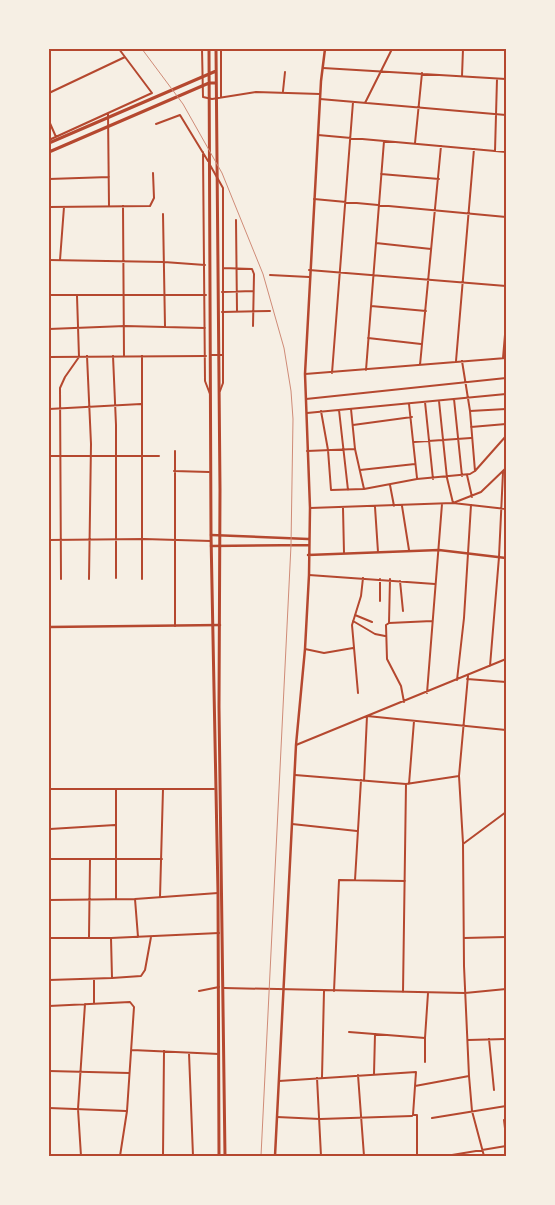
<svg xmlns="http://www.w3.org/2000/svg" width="555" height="1205" viewBox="0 0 555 1205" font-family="'Alegreya Sans',sans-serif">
<rect width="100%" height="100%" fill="#f6efe4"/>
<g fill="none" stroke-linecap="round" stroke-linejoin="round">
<path stroke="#b5482f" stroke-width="2" d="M202,49L203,97L212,99L256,92L320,94
M221,49V97
M49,50L50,49
M323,68L506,79
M462,76L463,49
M283,91L285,72
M49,93L125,57
M320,99L506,115
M365,103L392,49
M108,113L109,206
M49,121L56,137
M156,124L180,115L208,161
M318,135L506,152
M49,140L152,93L119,49
M415,143L422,73
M495,151L497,79
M203,152L205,381L210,394
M210,165L223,188V383L220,391
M381,174L439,179
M49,179L109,177
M314,199L506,217
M123,206L124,356
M49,207L150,206L154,198L153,173
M163,214L165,326
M236,220L237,311
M376,243L431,249
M49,260L164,262L205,265
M60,260L64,207
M223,268L252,269L254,274L253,326
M309,270L506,286
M270,275L309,277
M222,292L253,291
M49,295H206
M371,306L426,311
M222,312L270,311
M49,329L125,326L205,328
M368,338L421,344
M211,355H223
M87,356L91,444L89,579
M113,356L116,425V578
M49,357L206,356
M503,358L506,323
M456,361L474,149
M420,365L441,146
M366,370L384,141
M332,373L353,102
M305,374L506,358
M306,399L506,378
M454,399L462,476
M439,401L447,478L453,503L506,509
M425,402L433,479
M409,404L417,478
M49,409L141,404
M351,409L355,449L364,489L417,479L470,474L475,471L470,411L462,361
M339,410L348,490
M321,411L328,450L331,490L364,489
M470,411L506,409
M307,413L506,394
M353,425L412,417
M471,427L506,424
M414,442L471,438
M307,451L355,449
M49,456H159
M360,470L415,464
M174,471L209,472
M475,471L506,436
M467,475L472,497
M390,485L394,506
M402,506L409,550
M375,507L378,552
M310,508L453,503L481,492L506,468
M343,508L344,553
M49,540L144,539L211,541
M309,575L435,584
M61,579L60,388L65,377L79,357L77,296
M142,579V356
M400,581L403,611
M380,601V579
M355,615L372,622
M353,621L375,634L385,636
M389,623L390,579
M175,626V451
M305,649L324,653L353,648
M490,666L499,557L503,472
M467,679L506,682
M457,680L464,618L471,505
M358,693L352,625L361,596L363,578
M427,693L442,504
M404,702L401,686L387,659L386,625L389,623L432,621
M296,745L506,659
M295,775L406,784L459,776L468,676
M459,776L463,843
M364,781L367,716L506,730
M409,784L414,721
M49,789L50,859H162
M49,789H214
M116,789V899
M292,824L357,831
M50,829L115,825
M355,880L361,780
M160,897L163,789
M135,899L138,937
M49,900L135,899L218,893
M89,937L90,860
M49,938H111L219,933
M464,938L506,937
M112,978L141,976L145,970L151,937
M94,979V1003
M49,980L112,978L111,938
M224,988L465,993L506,989
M199,991L219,987
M334,991L339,880L405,881
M403,992L406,784
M49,1006L130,1002L134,1007L127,1111L120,1156
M349,1032L425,1038L428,993
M425,1038V1062
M489,1039L494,1090
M468,1040L506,1039
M132,1050L219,1054
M189,1053L193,1156
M49,1071L129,1073
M374,1074L375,1034
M358,1075L364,1156
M322,1077L324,991
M317,1078L321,1156
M279,1081L416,1072L413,1115H417V1156
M415,1086L469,1076
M49,1108L126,1111
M277,1117L320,1119L412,1116
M432,1118L506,1106
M504,1120L506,1137
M81,1156L78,1109L85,1004
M163,1156L164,1051
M446,1156L506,1146
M484,1156L472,1111L469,1076L464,966L463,844L506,812"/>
<path stroke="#b5482f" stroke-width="2.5" d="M211,535L308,539
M211,546L309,545
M308,555L439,550L506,558
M49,627L220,625
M275,1156L296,745L305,649L309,575L310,508L305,374L321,81L325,49"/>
<path stroke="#b5482f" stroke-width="3" d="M209,49L211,535L218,893L219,1156
M216,49L220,489L219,707L225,1156
M49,143L216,71
M49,152L209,83H216"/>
<path stroke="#cf8b77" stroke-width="1" d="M142,49L183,104L222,173L263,274L284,348L291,391L293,419L291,545L261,1156"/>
</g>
<rect width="555" height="1205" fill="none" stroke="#f6efe4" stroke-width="100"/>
<rect x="50" y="50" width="455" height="1105" fill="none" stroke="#b5482f" stroke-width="2"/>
</svg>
